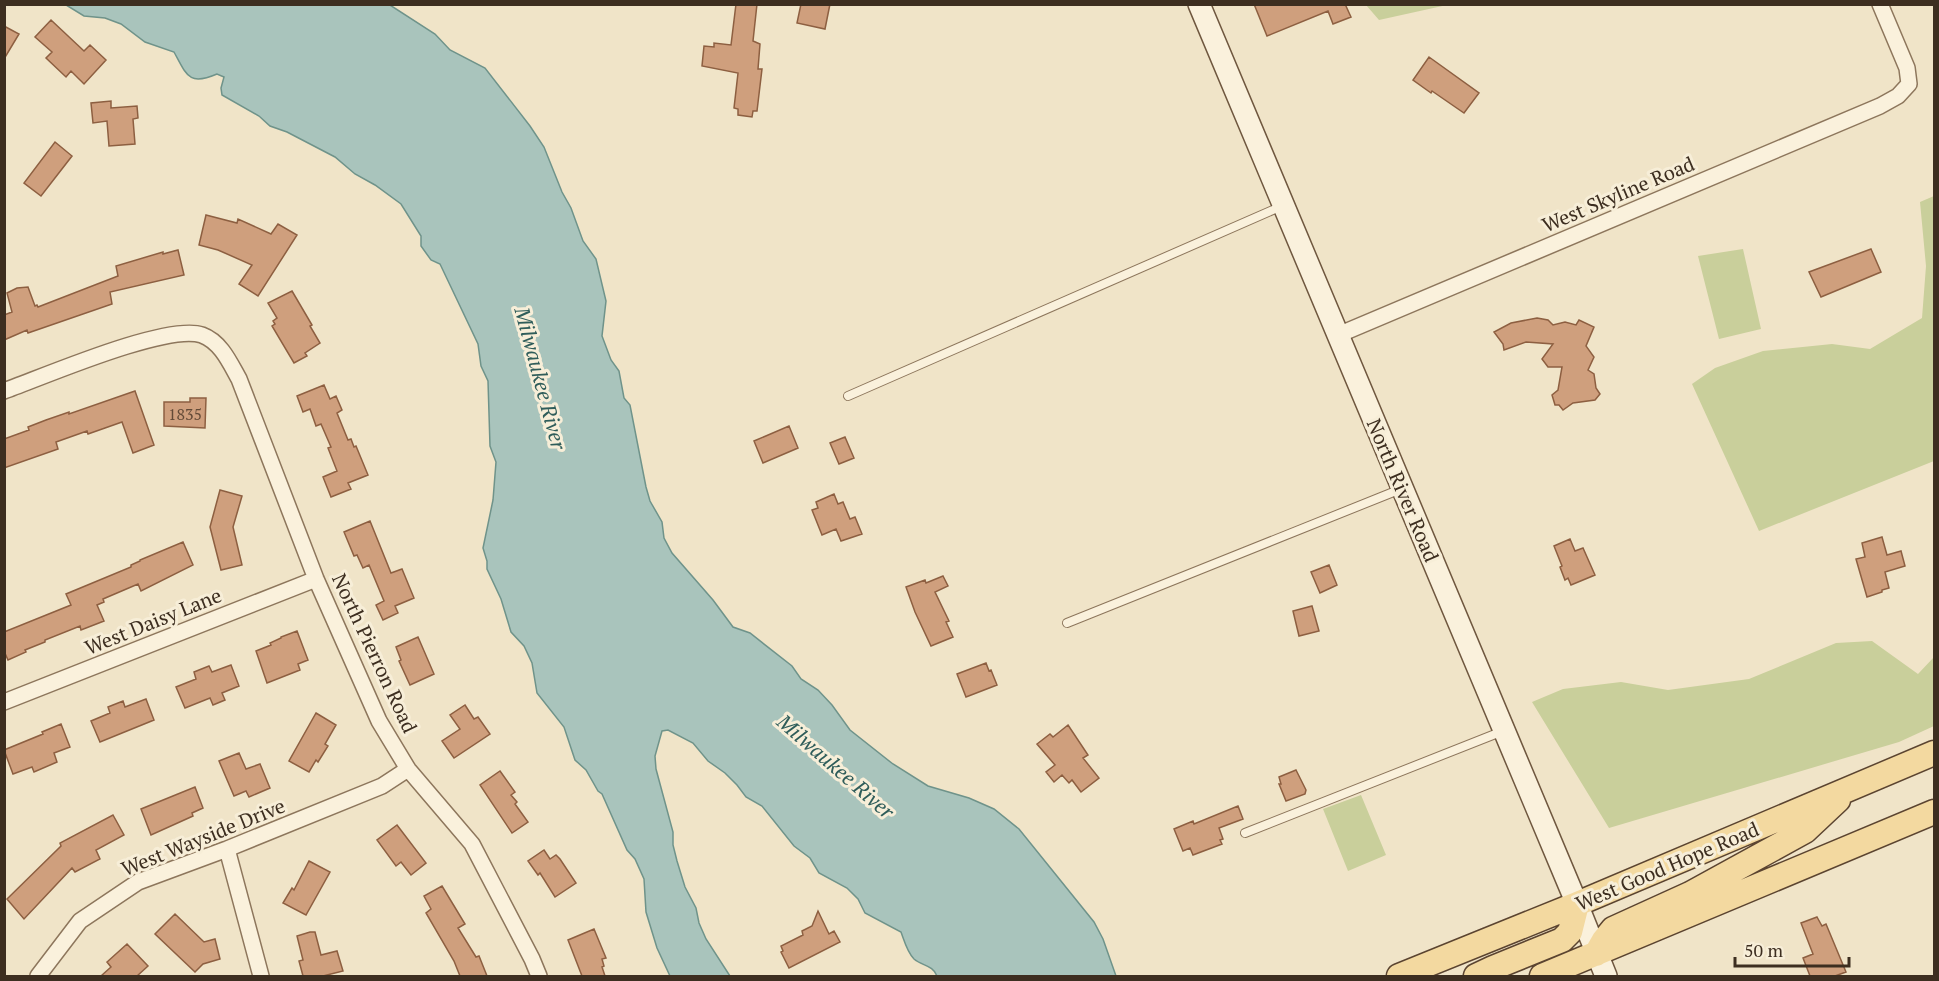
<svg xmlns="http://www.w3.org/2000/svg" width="1939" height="981" viewBox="0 0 1939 981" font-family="'PT Serif',serif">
<rect width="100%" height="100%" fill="#f0e4c8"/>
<path fill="#c9cf9b" d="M1366,5H1447L1379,20Z
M1934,196V461L1759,531L1692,384L1715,368L1763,351L1832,344L1870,349L1922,318L1926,266L1920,202Z
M1743,249L1761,329L1719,339L1698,256Z
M1872,641L1918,674L1934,657V726L1899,742L1609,828L1532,702L1563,689L1621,682L1668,690L1749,679L1836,643Z
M1361,795L1386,855L1348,871L1323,809Z"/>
<path fill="#a9c4bc" stroke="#6f938a" stroke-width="1.5" d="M66,5H390L435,34L450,50L485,68L530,126L544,147L562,192L571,208L583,241L596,259L606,301L602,336L611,360L619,371L624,398L630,405L646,487L650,501L662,522L664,538L672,553L713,600L733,627L750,633L792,666L801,679L818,690L832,705L850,730L893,764L928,786L969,798L994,809L1019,829L1094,922L1103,939L1116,976H937C933,965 922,966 914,959C907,952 904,940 901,932L865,913L858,899L847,888L819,873L810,858L794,846L762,806L746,797L737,785L725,773L708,761L693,743L668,730L662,731L655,756L656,769L673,832V845L677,861L685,887L696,908L699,923L706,939L730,976H670L657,948L646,912L644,879L635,859L627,850L602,794L598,791L586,770L575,760L564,727L537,693L532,663L524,646L511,632L501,599L487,569V561L483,548L493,500L496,462L490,446L488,381L481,366L478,344L440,264L431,260L421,246V236L401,204L375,185L355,174L335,157L287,132L270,126L259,116L222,95L221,88L224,77L217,74C189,86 187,76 174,52L145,42L121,24L105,18L84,16Z"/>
<path fill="#cf9f7d" stroke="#8d5f41" stroke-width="1.5" d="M736,4H757L753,41L760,44L758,69H762L757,111H753L752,117L738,115V109L734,108L738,73L702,66L704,46L714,47V43L731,45Z
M801,4H830L825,29L797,23Z
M1254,4H1345L1351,17L1333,24L1328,11L1267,36Z
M51,20L84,51L90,45L106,60L84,84L71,71L66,77L46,58L52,52L35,37Z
M4,26L19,34L4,59Z
M1429,57L1479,93L1464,113L1432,91L1431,93L1413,80Z
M111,101V108L137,106L138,118L133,119L135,144L109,146L107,121L93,123L91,103Z
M55,142L72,156L41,196L24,183Z
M206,215L237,223L238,219L271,234L278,224L297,235L258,296L239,284L252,265L218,250L199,245Z
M1871,249L1881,272L1821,297L1809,272Z
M178,250L184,275L110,292L112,304L28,333L27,330L4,340V315L12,312L7,293L17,288L28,287L35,306L37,305L38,307L118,276L116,266L163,252V254Z
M292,291L312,325L310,326L320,343L305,353L307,356L294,363L272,326L275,324L273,321L277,318L268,303Z
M1537,318L1548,320L1553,325L1565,322L1576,325L1579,320L1594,327L1586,346L1594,357L1588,370L1594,374L1596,388L1600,394L1595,400L1573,403L1563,410L1559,405H1555L1552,395L1558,390L1562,367H1548L1542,359L1553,344L1526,342L1504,350L1503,344L1494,332L1511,323Z
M324,385L330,399L336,396L342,410L337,413L348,440L351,439L354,447L356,446L368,475L348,483L351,489L331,497L323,477L337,471L328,448L331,447L321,424L316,426L310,409L303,412L297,396Z
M135,391L154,445L133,453L122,422L88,434L87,431L56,442L58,449L4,468V439L29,430L28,427L46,420L69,412V414Z
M190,398H206L205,428L164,426V402H190Z
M789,426L798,448L763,463L754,441Z
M845,437L854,458L839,464L830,443Z
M220,490L242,496L233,527L242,565L221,570L210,527Z
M834,494L838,504L843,502L850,519L855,517L862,534L841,541L836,529L822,535L812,510L818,508L816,502Z
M370,521L391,573L402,569L414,598L395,606L398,613L383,620L376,605L384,601L369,565L363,568L357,555L354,556L344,532Z
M1882,537L1887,555L1901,551L1905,566L1885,572L1889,588L1882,590V592L1867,597L1856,559L1865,557L1862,543Z
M1570,539L1575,551L1583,548L1595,575L1571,585L1568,578L1565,580L1560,567L1562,566L1554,546Z
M183,542L193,565L141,591L138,584L103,599L104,602L97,605L104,621L81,630L80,626L45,640V642L25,650L26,652L8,660L4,651V632L71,605L66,594L131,567V565L140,561V560Z
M1329,565L1337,585L1320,593L1311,572Z
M943,576L948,586L935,592L949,621L946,622L953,637L931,646L915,612L906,587L925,580L926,583Z
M1312,606L1319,631L1299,636L1293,611Z
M297,631L308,660L298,664L300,670L267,683L256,651L271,645L270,643L281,638V637Z
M418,637L434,674L410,685L399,661L401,660L396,647Z
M986,663L989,671L991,670L997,685L966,697L957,674Z
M231,665L239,686L222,693L225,700L213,705L210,698L185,708L176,687L196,679L194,672L209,666L212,672Z
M146,699L154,720L100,742L91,721L110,713L108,707L123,701L125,707Z
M465,705L474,719L478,717L490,734L454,758L442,741L460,729L450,715Z
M316,713L336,725L325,744L328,746L318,762L316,760L309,772L289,761Z
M61,724L70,747L54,753L57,762L34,772L32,767L13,774L4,750L43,734L42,732Z
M1068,725L1088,755L1083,758L1099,778L1081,792L1072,780L1069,783L1062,775L1054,782L1046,772L1055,765L1037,744L1050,734L1053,737Z
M239,753L246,769L260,764L270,788L249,797L246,791L234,796L219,761Z
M1296,770L1306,790L1305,794L1286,801L1279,784H1281L1279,777Z
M500,771L515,792L511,795L517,802L515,804L528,822L512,833L480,785Z
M195,787L203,808L192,813L193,816L151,835L141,809Z
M1238,806L1243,819L1219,828L1223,839L1220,840L1222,844L1193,855L1190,848L1183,851L1174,829L1193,821L1194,824Z
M113,815L124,835L96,850L100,859L75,872L72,868L24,919L7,899L61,846L60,843Z
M397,825L426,863L411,875L401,862L396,866L377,840Z
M544,850L550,859L556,855L560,859L576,883L555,897L540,873L538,875L528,861Z
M309,861L330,872L306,915L283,903L292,888L294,890Z
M442,886L465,924L458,928L476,957L479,956L487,976H460L454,961L426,913L431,909L424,896Z
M818,911L829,934L834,931L840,942L789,968L781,952L783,951L781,946L803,935L802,931L812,926Z
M175,914L204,942L215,939L220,959L203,964L195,972L155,934Z
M1817,917L1822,926L1826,924L1846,972L1835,976H1810L1803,958L1813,954L1801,923Z
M594,929L606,958L602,959L604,966L602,967L605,976H582L568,940Z
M310,932H315L321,955L337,951L343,971L323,976H303L299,961L303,960L297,936Z
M127,944L148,966L137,976H101L111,967L107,962Z"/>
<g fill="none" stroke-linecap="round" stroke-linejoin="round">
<g stroke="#8d765c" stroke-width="10">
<path id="lane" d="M848,396L1282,206
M1067,623L1401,489
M1245,833L1503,731"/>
</g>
<g stroke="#8d765c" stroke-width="18">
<path id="street" d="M1338,335L1880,106L1898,96L1909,84L1907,68L1880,4
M4,391C43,377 167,323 202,335C221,342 230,363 239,379L316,579L379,721L408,769L472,844L532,959L539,976
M4,702L316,579
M227,849L261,976
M38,976L80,921L138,882L227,849L382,786L408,769"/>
</g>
<g stroke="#6f573f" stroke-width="24">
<path id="secondary" d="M1199,4L1577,904L1606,976"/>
</g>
<g stroke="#5b4430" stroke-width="27">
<path id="primary" d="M1596,954L1604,940L1613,929L1690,894L1805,831L1838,800
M1399,976L1577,904L1934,753
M1476,976L1493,968L1562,940L1570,932L1577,904
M1542,976L1934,812"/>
</g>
<use href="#lane" stroke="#faf1dc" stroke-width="8"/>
<use href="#street" stroke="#faf1dc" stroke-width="15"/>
<use href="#secondary" stroke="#faf1dc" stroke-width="21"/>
<use href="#primary" stroke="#f3d9a0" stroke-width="24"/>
</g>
<g text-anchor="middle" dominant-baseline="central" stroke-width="6" stroke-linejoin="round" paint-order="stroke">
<g font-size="16" fill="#624a37">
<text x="185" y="414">1835</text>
</g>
<g font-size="20" fill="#3d2e20" stroke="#f7eed8">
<text transform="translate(1618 194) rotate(-23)">West Skyline Road</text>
<text transform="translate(1403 490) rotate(67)">North River Road</text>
<text transform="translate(153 621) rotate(-22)">West Daisy Lane</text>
<text transform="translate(375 653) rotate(65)">North Pierron Road</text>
<text transform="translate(203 837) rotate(-22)">West Wayside Drive</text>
<text transform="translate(1667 866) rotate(-23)">West Good Hope Road</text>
</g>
<g font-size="21" font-style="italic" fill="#2f5d5a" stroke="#f7eed8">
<text transform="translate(541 378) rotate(75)">Milwaukee River</text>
<text transform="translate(836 766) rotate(41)">Milwaukee River</text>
</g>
</g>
<rect width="1939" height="981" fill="none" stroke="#3d2e20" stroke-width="12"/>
<path d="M1735 957v9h114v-9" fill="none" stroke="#3d2e20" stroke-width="3"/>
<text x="1744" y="957" font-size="18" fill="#3d2e20" stroke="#f7eed8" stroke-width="4.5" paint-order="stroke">50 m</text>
</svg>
